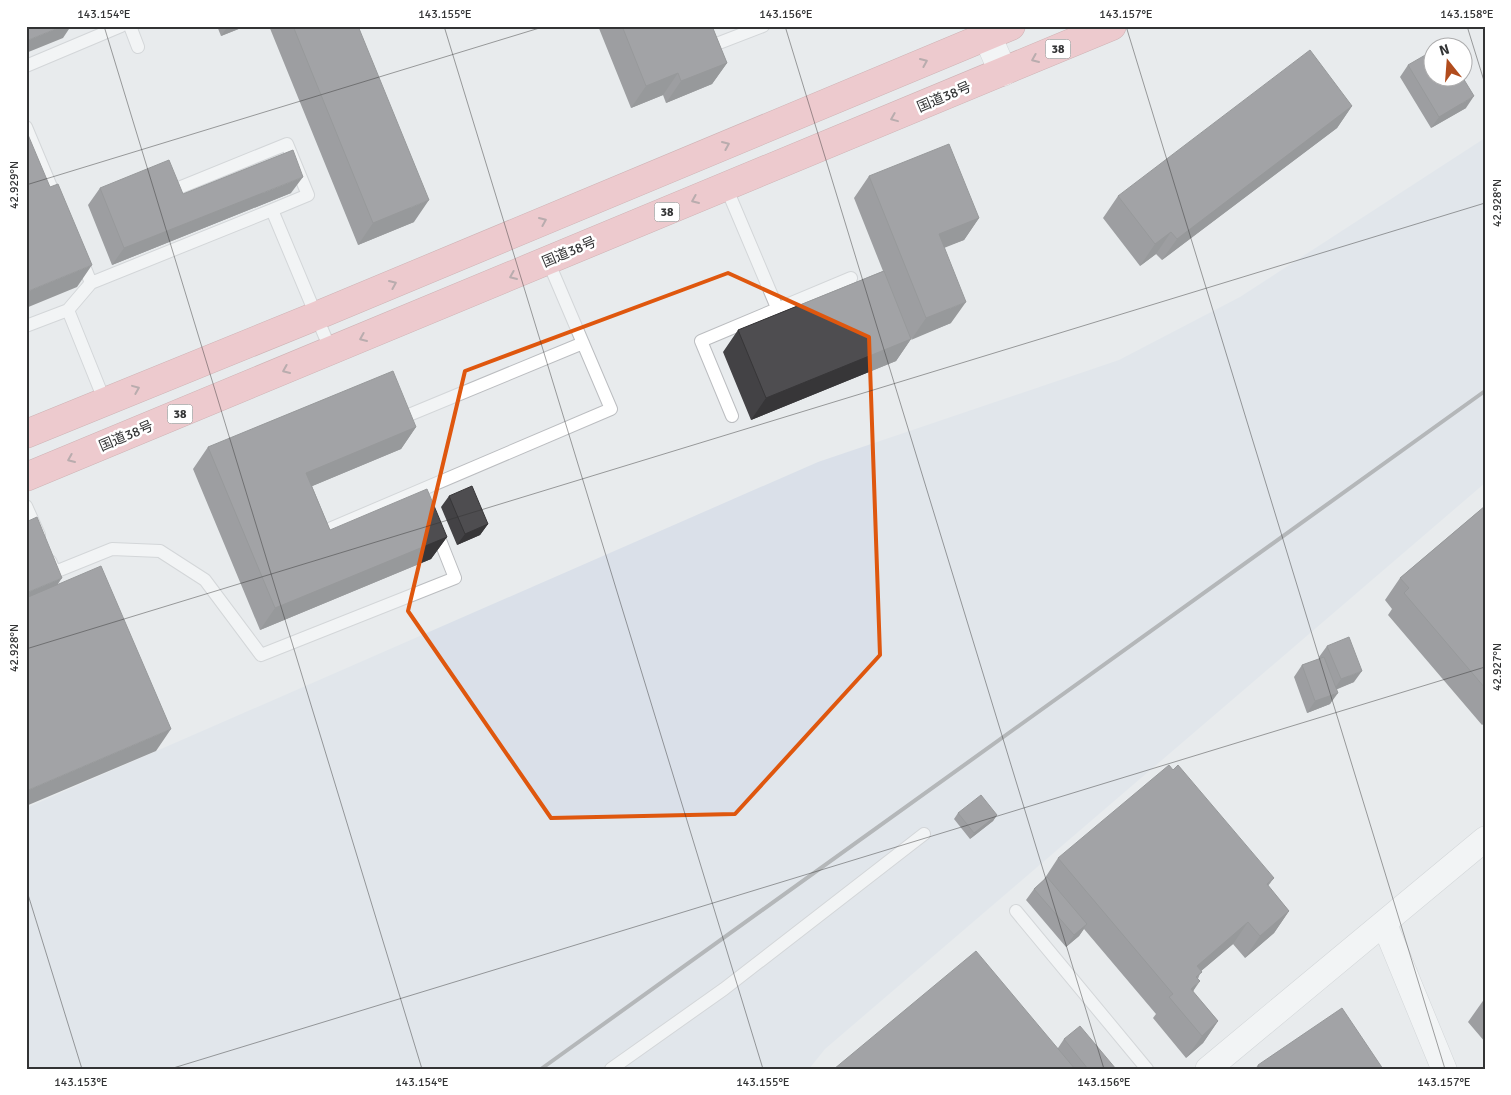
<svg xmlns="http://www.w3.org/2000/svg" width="1511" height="1095" viewBox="0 0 1511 1095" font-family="Signika,'Noto Sans JP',sans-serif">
<rect width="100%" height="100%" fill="#e8ebed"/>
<path fill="#dae0e9" d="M1485,138V483L825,1049L809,1069H26V808L818,462L1119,360L1240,297Z"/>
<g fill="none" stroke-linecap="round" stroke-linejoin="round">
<g stroke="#bbbdc0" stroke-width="14">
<path id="service" d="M130,26L138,47
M698,26L706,48L763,26
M26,66L121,26
M26,127L57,201
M181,187L287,144L308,195L272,210
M726,187L778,310
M80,256L91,283L272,210L331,351
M68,310L91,283
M26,326L68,310L105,402
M732,416L701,341L851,278
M404,417L583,343
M26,506L39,535
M327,530L611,409L548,261
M50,561L55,572L112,549L160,551L205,580L261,655L455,578L436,530
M1016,911L1147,1069
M611,1069L724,989L924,834"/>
</g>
<g stroke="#bbbdc0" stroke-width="26">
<path id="minor" d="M1384,923L1444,1069
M1208,1069L1485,839"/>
</g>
<g stroke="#bbbdc0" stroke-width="29">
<path id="tertiary" d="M983,26L1003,72"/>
</g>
<g stroke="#af6d71" stroke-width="29">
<path id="trunk" d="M26,434L316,316L1011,26
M26,477L1112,26"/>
</g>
<use href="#service" stroke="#fff" stroke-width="12"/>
<use href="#minor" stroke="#fff" stroke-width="25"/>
<use href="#tertiary" stroke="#fff" stroke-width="28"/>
<use href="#trunk" stroke="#f4a3a8" stroke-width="28"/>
<path stroke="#76787a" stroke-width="4" d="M541,1069L1485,391"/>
</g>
<path fill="#434245" d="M217,26H246L221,36Z
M269,26H358L414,222L358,245Z
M598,26H712L727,63L712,84L666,103L663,95L631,108Z
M1408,65L1466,108L1431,128L1400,77Z
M1352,106L1337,128L1162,260L1156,254L1140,266L1103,218L1118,196Z
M869,176L979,218L964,240L944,247L951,323L911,339L896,361L751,420L723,352L738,330L883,271L854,198Z
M100,188L183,194L291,193L112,265L88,205Z
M416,427L401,449L312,486L330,530L447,537L431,559L260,630L193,469L208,447Z
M449,496L488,524L480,535L457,545L441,507Z
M1485,506V723L1482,725L1388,615L1392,609L1385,600L1400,578Z
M1327,646L1354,682L1336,689L1330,704L1307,713L1294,677L1302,665L1320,659L1319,657Z
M958,813L997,815L993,821L970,839L954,819Z
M1058,858L1274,878L1268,886L1289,911L1274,933L1245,958L1233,944L1201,971L1193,992L1218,1021L1203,1043L1186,1058L1153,1018L1156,1014L1084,929L1079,936L1066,947L1026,900L1034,889L1043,881Z
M1485,998V1042L1468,1022Z
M1064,1039L1116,1069H834L1058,1048Z
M1258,1065L1383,1069H1255Z"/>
<path fill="#373638" d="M63,26H71L63,38L26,53V41Z
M228,26H246L221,36Z
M727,63L712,84L666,103L681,81Z
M678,73L663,95L631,108L646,86Z
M1474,96L1466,108L1431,128L1439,117Z
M1352,106L1337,128L1162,260L1177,239Z
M303,177L291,193L112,265L124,248Z
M429,200L414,222L358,245L373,223Z
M979,218L964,240L924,256L939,234Z
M1171,232L1156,254L1140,266L1155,244Z
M92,265L77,287L26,308V292Z
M966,302L951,323L911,340L926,318Z
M911,339L896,361L751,420L766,398Z
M416,427L401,449L291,495L306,473Z
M488,524L480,535L457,545L465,534Z
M447,537L431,559L260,630L275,608Z
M62,578L47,600L26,609V593Z
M1362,671L1354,682L1333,691L1341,679Z
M1338,693L1330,704L1307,713L1315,701Z
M171,729L156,751L26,806V791Z
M997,815L993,821L970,839L974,833Z
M1289,911L1274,933L1245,958L1260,936Z
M1248,922L1233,944L1181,988L1197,966Z
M1087,924L1079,936L1066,947L1074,935Z
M1200,981L1185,1003L1191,989Z
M1218,1021L1203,1043L1186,1058L1202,1036Z"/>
<path fill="#4e4d50" stroke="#373638" d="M26,26H63L26,41Z
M293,26H358L429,200L373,223Z
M622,26H712L727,63L681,81L678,73L646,86Z
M1443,44L1445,48H1438Z
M1310,50L1352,106L1177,239L1171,232L1155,244L1118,196Z
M1434,50V78H1463L1474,96L1439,117L1408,65Z
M26,130L50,187L58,184L92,265L26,292Z
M949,144L979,218L939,234L966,302L926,318L869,176Z
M293,150L303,177L124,248L100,188L169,160L183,194Z
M884,271L911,339L766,398L738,330Z
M393,371L416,427L306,473L330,530L427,489L447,537L275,608L208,447Z
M472,486L488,524L465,534L449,496Z
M1485,506V688L1404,593L1409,588L1400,578Z
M37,517L62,578L26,593V522Z
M101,566L171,729L26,791V598Z
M1349,637L1362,671L1341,679L1327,646Z
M1324,657L1338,693L1315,701L1302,665Z
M1169,765L1173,770L1178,765L1274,878L1267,884L1289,911L1260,936L1248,922L1197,966L1202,972L1196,977L1200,981L1191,989L1218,1021L1202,1036L1169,997L1173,994L1058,858Z
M981,795L997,815L974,833L958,813Z
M1047,877L1087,924L1074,935L1034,889Z
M976,951L1075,1069H834Z
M1342,1008L1383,1069H1260L1258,1065Z
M1080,1026L1116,1069H1088L1064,1039Z"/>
<defs><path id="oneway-chevron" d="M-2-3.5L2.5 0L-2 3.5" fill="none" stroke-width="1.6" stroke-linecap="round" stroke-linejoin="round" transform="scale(1.25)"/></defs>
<g stroke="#806062">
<use href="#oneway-chevron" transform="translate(1035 59) rotate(157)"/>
<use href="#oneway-chevron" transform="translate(924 62) rotate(-23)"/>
<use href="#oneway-chevron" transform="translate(894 118) rotate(158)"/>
<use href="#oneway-chevron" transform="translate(726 145) rotate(-23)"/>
<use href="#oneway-chevron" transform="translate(695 200) rotate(157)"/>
<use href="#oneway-chevron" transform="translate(543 221) rotate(-23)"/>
<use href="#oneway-chevron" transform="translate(513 276) rotate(157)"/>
<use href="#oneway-chevron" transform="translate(393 284) rotate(-23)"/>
<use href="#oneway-chevron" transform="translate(363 338) rotate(157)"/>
<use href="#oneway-chevron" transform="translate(286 370) rotate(157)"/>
<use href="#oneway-chevron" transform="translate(136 389) rotate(-22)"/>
<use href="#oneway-chevron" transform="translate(71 459) rotate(157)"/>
</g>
<path d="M0 0H1511V1095H0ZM728,273L869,337L880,655L735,814L551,818L408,611L465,371Z" fill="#e8ebed" fill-opacity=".55" fill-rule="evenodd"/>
<path fill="none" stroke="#df570e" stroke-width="4" stroke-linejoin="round" d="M728,273L869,337L880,655L735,814L551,818L408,611L465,371Z"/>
<path fill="none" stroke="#323334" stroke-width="1" stroke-opacity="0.45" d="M104,26L422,1069M444,26L763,1069M785,26L1104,1069M1126,26L1445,1069M1467,26L1485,84M26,185L546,26M26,649L1485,203M26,888L82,1069M170,1069L1485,667"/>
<g text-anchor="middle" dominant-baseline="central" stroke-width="5" stroke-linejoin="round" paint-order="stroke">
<g fill="#fff" stroke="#707071" stroke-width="1">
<rect x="1045.5" y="39.5" width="25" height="19" rx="4"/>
<rect x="654.5" y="202.5" width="25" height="19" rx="4"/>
<rect x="167.5" y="404.5" width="25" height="19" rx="4"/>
</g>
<g font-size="12" font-weight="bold" fill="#323334">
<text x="1058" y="49">38</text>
<text x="667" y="212">38</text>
<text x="180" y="414">38</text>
</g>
<g font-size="14" fill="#323334" stroke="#fff">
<text transform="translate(944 97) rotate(-23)">国道38号</text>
<text transform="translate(569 252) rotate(-23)">国道38号</text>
<text transform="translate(126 436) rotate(-23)">国道38号</text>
</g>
</g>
<rect width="1511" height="1095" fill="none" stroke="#ffffff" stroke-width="55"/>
<g transform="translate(1448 62) rotate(343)"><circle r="24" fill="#ffffff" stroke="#adadae"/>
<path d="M0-4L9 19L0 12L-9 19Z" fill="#b14c1d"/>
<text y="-8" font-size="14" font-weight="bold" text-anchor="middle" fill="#323334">N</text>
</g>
<rect x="28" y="28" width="1456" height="1040" fill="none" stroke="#323334" stroke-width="2"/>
<g font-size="12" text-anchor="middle" fill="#323334">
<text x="104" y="18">143.154°E</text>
<text x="445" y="18">143.155°E</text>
<text x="786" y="18">143.156°E</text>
<text x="1126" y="18">143.157°E</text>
<text x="1467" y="18">143.158°E</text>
<text transform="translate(14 185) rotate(-90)" y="4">42.929°N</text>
<text transform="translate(1497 203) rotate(-90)" y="4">42.928°N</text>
<text transform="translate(14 648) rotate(-90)" y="4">42.928°N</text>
<text transform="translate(1497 667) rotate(-90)" y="4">42.927°N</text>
<text x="81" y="1086">143.153°E</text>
<text x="422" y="1086">143.154°E</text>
<text x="763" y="1086">143.155°E</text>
<text x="1104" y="1086">143.156°E</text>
<text x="1444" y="1086">143.157°E</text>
</g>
</svg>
